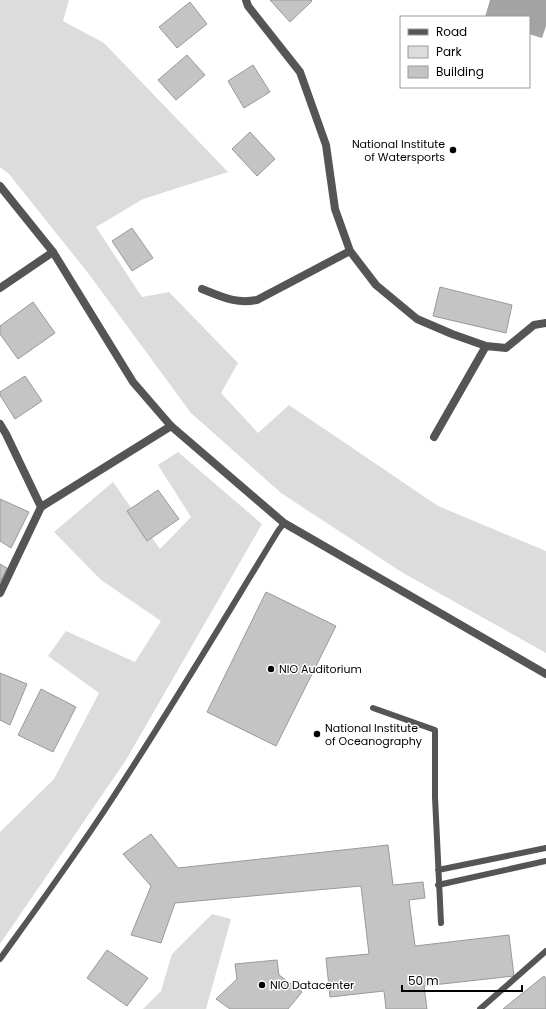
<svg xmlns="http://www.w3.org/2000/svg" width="546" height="1009" viewBox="0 0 546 1009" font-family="Poppins,sans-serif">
<rect width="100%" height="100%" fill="#fff"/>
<path fill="#dcdcdc" d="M0,0H69L63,21L104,43L228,172L143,199L96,227L142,297L169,292L238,363L221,393L258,433L289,405L438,506L546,551V653L403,573L281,493L191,413L88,273L9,174L0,167Z
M178,452L262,524L126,760L0,944V832L54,779L99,693L48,656L66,631L135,662L161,621L101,580L54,532L113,482L160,549L191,517L158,465Z
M212,914L231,919L206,1009H143L161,991L172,954Z"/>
<path fill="#a3a3a3" d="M490,0H546V26L542,38L529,34V17H485Z"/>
<path fill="#c4c4c4" stroke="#999" d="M270,0H311L312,1L290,22Z
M190,2L207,24L177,48L159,27Z
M187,55L205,75L176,100L158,80Z
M253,65L270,92L244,108L228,81Z
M250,132L275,159L257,176L232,149Z
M132,228L153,258L132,271L112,241Z
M440,287L512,305L506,333L433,316Z
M33,302L55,333L18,359L0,334V326Z
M25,376L42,401L15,419L0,395V392Z
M158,490L179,519L147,541L127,511Z
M0,499L29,512L11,548L0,541Z
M0,564L7,568L0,582Z
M266,592L336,626L276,746L207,712Z
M0,673L27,684L10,725L0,720Z
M41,689L76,707L53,752L18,735Z
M151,834L178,868L388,845L393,885L423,882L425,898L409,900L415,946L509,935L514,976L424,986L427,1009H386L384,991L330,997L326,958L369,954L361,886L175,903L161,943L131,935L151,886L123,854Z
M107,950L148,978L127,1006L87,978Z
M277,960L279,975L302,992L288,1009H230L216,999L237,979L235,964Z
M544,976L546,979V1009H503Z"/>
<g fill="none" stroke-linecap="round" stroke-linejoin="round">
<path stroke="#555" stroke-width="6" d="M373,708L435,730V797L441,923
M438,870L546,848
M438,885L546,861
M0,959C41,902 83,845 121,785C175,702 226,616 278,531L284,523
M480,1009L546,951"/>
<path stroke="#555" stroke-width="8" d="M246,0L248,6L300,72L326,145L335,209L350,251L376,285L417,319L452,334L486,346L506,348L534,325L546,323
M0,288L53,252
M202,289C223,297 235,304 257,300L350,251
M0,424L6,434L41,507
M434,437L486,346
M0,593L41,507L171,426"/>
<path stroke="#555" stroke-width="8" d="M0,186L53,252L133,382L171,426L284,523L546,674"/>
</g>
<g fill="#000" stroke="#fff" stroke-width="1.5">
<circle cx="453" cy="150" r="4"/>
<circle cx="271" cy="669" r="4"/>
<circle cx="317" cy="734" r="4"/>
<circle cx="262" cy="985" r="4"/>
</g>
<g text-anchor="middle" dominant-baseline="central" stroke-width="3" stroke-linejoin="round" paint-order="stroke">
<g font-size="11" fill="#000" stroke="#fff" text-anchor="start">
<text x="445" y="144" text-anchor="end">National Institute<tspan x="445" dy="13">of Watersports</tspan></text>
<text x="279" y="669">NIO Auditorium</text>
<text x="325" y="728">National Institute<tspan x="325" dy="13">of Oceanography</tspan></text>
<text x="270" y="985">NIO Datacenter</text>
</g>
</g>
<rect x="400" y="16" width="130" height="72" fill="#ffffff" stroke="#999999"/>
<rect x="408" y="29" width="20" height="6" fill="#555555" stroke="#999999"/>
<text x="436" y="36" font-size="12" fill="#000000">Road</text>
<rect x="408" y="46" width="20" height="12" fill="#dcdcdc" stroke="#999999"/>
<text x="436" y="56" font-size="12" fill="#000000">Park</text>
<rect x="408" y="66" width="20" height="12" fill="#c4c4c4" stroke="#999999"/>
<text x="436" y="76" font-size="12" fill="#000000">Building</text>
<path d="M402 985v6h120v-6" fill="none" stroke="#000000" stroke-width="2"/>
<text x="408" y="985" font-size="12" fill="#000000" stroke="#ffffff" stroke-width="3" paint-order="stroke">50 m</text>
</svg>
